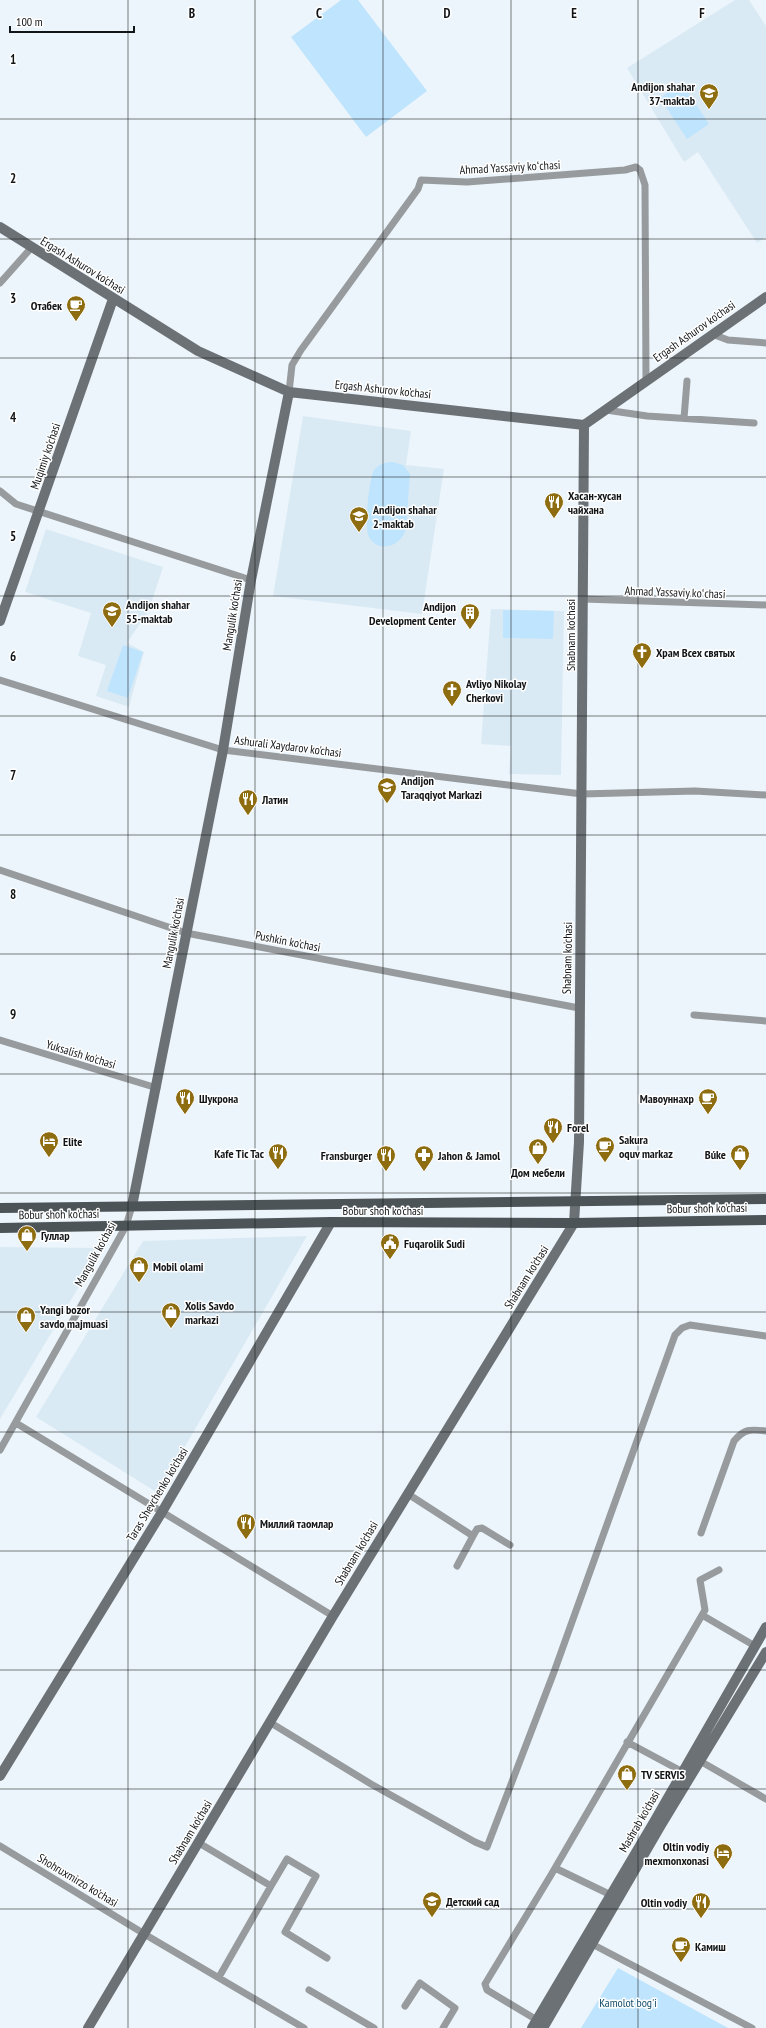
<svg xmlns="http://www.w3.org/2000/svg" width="766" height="2028" viewBox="0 0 766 2028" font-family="'PT Sans Narrow',sans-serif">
<rect width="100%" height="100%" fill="#ecf5fb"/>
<path fill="#daeaf4" d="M735,0H749L766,26V237L757,243L698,152L684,162L627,68Z
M303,416L411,431L406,465L444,469L422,614L273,596Z
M46,529L163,567L149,610L127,643L144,652L129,707L96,696L106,665L78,656L91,613L25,592Z
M491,609L564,611L561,775L509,774L511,746L481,744Z
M307,1236L158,1493L36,1417L143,1241Z
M0,1247L102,1248L0,1419Z"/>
<path fill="#bfe4fd" d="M341,0H358L427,91L366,137L291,37Z
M682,83L709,124L687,139L660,98Z
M393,462L403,465L410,474L406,529C402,545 379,555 369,537C364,528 369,478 374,470C379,464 385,462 393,462Z
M503,610L554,611L553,639L503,638Z
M123,645L143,652L128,698L107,691Z
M618,1968L728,2028H581Z"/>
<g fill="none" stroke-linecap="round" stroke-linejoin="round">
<path stroke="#979b9d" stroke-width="7" d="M0,283L32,247
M712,334L728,340L766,343
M289,392L292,365L301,350L418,189L421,180L467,182L625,170L636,167L640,170L645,185L646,381
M606,410L647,416L754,423
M684,418L687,381
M0,491L16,504L251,580
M583,599L766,605
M0,680L223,750L582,794L695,791L766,795
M0,870L186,933L579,1008
M694,1015L766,1021
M0,1040L157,1088
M16,1423L333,1616
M0,1450L126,1226L132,1206
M408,1494L473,1536L477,1529L482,1528L510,1545
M701,1533L734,1441C744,1429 750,1429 766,1431
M457,1566L473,1536
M702,1615L755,1646
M271,1723L371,1784L475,1842L487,1847L554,1672L675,1335L682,1328L690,1325L766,1336
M627,1742L683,1772
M700,1761L766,1799
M199,1843L271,1886L219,1977
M0,1846L151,1938L304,2028
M555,1868L611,1895
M271,1886L287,1859L316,1876L285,1932L327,1958
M592,1944L752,2028
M309,1990L374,2028
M405,2006L420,1983L455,2008L443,2028
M537,2020L487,1990L485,1984L551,1875L705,1610L700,1580L719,1570"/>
<path stroke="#6c7175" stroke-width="10" d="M0,227L198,351L289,392L584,425L766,297
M0,621L113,299
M132,1206L223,750L251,580L289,392
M0,1776L162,1512L331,1222
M88,2028L333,1616L574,1223L579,1142L584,425
M532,2028L654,1822L766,1627
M543,2028L661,1825L766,1652"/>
<path stroke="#4d5458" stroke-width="10" d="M0,1208L766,1199
M0,1228L331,1222L574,1223L766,1220"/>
</g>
<path fill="none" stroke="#121517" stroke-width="1" stroke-opacity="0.55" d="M128,0V2028M255,0V2028M383,0V2028M511,0V2028M638,0V2028M0,119H766M0,239H766M0,358H766M0,477H766M0,596H766M0,716H766M0,835H766M0,954H766M0,1074H766M0,1193H766M0,1312H766M0,1432H766M0,1551H766M0,1670H766M0,1789H766M0,1909H766"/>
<defs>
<g id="school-pin" transform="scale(1)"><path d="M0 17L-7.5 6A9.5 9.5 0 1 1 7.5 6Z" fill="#8e6d10" stroke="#fff"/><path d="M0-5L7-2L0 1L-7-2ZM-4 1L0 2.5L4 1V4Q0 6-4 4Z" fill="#fff"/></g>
<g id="cafe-pin" transform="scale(1)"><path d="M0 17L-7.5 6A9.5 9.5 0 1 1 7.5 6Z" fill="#8e6d10" stroke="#fff"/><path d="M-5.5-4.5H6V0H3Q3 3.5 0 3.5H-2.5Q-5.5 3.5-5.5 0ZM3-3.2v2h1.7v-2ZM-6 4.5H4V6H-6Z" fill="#fff"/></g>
<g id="restaurant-pin" transform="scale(1)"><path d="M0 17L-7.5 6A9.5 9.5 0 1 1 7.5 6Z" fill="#8e6d10" stroke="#fff"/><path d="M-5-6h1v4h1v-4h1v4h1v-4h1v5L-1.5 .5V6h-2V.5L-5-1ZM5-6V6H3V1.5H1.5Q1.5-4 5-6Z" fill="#fff"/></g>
<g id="building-pin" transform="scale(1)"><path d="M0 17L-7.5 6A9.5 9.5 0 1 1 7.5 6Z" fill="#8e6d10" stroke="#fff"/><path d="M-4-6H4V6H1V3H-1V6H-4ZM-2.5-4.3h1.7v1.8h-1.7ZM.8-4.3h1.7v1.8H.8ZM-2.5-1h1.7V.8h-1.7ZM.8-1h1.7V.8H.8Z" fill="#fff"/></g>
<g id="church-pin" transform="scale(1)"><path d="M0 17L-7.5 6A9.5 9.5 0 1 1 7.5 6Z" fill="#8e6d10" stroke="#fff"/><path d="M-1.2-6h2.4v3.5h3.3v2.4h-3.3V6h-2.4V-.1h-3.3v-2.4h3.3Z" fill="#fff"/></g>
<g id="hotel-pin" transform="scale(1)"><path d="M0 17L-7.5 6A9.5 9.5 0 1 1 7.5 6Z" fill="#8e6d10" stroke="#fff"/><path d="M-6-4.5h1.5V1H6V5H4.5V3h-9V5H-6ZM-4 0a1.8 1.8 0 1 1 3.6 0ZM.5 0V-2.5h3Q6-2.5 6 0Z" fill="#fff"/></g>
<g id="shop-pin" transform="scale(1)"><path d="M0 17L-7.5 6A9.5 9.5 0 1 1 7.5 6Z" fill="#8e6d10" stroke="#fff"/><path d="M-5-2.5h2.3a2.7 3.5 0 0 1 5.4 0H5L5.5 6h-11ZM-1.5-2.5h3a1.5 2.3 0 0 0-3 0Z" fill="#fff"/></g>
<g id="pharmacy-pin" transform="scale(1)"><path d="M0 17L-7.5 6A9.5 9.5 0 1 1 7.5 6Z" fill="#8e6d10" stroke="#fff"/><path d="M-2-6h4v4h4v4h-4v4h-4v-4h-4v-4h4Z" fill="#fff"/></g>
<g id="civic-pin" transform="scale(1)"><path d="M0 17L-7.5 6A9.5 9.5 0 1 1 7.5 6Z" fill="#8e6d10" stroke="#fff"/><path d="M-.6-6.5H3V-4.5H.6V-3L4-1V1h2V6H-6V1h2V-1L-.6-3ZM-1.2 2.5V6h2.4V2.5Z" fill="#fff"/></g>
</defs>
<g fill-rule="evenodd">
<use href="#school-pin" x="709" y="93"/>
<use href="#cafe-pin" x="76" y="305"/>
<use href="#restaurant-pin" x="554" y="502"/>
<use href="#school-pin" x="359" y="516"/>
<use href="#school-pin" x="112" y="611"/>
<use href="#building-pin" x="470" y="613"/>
<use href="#church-pin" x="642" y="652"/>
<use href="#church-pin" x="452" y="690"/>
<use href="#school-pin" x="387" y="787"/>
<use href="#restaurant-pin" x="248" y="799"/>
<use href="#restaurant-pin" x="185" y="1098"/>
<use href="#cafe-pin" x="708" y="1098"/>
<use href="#restaurant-pin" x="553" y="1127"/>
<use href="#hotel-pin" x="49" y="1141"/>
<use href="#cafe-pin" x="605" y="1146"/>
<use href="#shop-pin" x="538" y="1148"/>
<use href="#restaurant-pin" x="278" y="1153"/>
<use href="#shop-pin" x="740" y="1154"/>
<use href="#restaurant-pin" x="386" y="1155"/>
<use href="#pharmacy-pin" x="424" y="1155"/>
<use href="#shop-pin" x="27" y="1235"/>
<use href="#civic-pin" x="390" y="1243"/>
<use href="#shop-pin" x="139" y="1266"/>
<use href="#shop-pin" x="171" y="1312"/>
<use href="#shop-pin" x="26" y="1316"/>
<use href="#restaurant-pin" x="246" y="1523"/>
<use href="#shop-pin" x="627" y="1774"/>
<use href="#hotel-pin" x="723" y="1853"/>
<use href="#school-pin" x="432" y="1901"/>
<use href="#restaurant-pin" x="701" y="1902"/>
<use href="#cafe-pin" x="681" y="1946"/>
</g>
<g text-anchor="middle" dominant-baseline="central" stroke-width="3" stroke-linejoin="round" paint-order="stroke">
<g font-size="12" font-weight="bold" fill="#121517" stroke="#fff" text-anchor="start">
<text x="695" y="86" text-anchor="end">Andijon shahar<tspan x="695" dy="14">37-maktab</tspan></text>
<text x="62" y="305" text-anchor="end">Отабек</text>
<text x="568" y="495">Хасан-хусан<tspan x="568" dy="14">чайхана</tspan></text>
<text x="373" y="509">Andijon shahar<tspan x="373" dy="14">2-maktab</tspan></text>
<text x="126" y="604">Andijon shahar<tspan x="126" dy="14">55-maktab</tspan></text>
<text x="456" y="606" text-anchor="end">Andijon<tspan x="456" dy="14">Development Center</tspan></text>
<text x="656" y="652">Храм Всех святых</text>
<text x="466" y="683">Avliyo Nikolay<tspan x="466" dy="14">Cherkovi</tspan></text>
<text x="401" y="780">Andijon<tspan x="401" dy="14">Taraqqiyot Markazi</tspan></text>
<text x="262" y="799">Латин</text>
<text x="199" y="1098">Шукрона</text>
<text x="694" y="1098" text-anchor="end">Мавоуннахр</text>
<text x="567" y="1127">Forel</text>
<text x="619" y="1139">Sakura<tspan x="619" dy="14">oquv markaz</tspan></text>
<text x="63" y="1141">Elite</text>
<text x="264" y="1153" text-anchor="end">Kafe Tic Tac</text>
<text x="726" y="1154" text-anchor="end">Búke</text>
<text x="372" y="1155" text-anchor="end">Fransburger</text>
<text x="438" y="1155">Jahon &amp; Jamol</text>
<text x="538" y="1172" text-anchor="middle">Дом мебели</text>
<text x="41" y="1235">Гуллар</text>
<text x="404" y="1243">Fuqarolik Sudi</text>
<text x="153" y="1266">Mobil olami</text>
<text x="185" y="1305">Xolis Savdo<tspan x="185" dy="14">markazi</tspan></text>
<text x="40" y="1309">Yangi bozor<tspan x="40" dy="14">savdo majmuasi</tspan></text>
<text x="260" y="1523">Миллий таомлар</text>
<text x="641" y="1774">TV SERVIS</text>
<text x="709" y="1846" text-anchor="end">Oltin vodiy<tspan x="709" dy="14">mexmonxonasi</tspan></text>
<text x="446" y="1901">Детский сад</text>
<text x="687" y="1902" text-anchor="end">Oltin vodiy</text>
<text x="695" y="1946">Камиш</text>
</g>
<g font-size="12" fill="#121517" stroke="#fff">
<text transform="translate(510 167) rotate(-3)">Ahmad Yassaviy koʻchasi</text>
<text transform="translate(83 265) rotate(32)">Ergash Ashurov ko'chasi</text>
<text transform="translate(694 331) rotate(-35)">Ergash Ashurov ko'chasi</text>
<text transform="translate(383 389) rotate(6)">Ergash Ashurov ko'chasi</text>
<text transform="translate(45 456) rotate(-71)">Muqimiy ko'chasi</text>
<text transform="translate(675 592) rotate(2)">Ahmad Yassaviy koʻchasi</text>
<text transform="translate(232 615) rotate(-81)">Mangulik ko'chasi</text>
<text transform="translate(570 635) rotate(-90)">Shabnam ko'chasi</text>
<text transform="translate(288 746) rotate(7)">Ashurali Xaydarov ko'chasi</text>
<text transform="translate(173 933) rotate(-79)">Mangulik ko'chasi</text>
<text transform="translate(288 941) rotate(11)">Pushkin ko'chasi</text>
<text transform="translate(567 958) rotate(-89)">Shabnam ko'chasi</text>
<text transform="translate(81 1054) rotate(17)">Yuksalish ko'chasi</text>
<text transform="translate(707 1208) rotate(-1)">Bobur shoh ko'chasi</text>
<text x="383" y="1210">Bobur shoh ko'chasi</text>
<text transform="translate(59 1214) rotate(-1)">Bobur shoh ko'chasi</text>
<text transform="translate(95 1254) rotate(-61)">Mangulik ko'chasi</text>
<text transform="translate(526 1277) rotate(-58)">Shabnam ko'chasi</text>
<text transform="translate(157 1494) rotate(-59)">Taras Shevchenko ko'chasi</text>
<text transform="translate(356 1553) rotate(-59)">Shabnam ko'chasi</text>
<text transform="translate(639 1821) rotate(-60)">Mashrab ko'chasi</text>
<text transform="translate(190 1832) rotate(-59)">Shabnam ko'chasi</text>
<text transform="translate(78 1880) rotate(31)">Shohruxmirzo ko'chasi</text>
</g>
<g font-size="12" fill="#144c69" stroke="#fff">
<text x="628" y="2002">Kamolot bog'i</text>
</g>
</g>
<g font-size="13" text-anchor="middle" font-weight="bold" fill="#121517" stroke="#fff" stroke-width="3" stroke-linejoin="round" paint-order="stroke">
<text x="192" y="18">B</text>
<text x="319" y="18">C</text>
<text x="447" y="18">D</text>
<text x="574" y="18">E</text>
<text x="702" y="18">F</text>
<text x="13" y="64">1</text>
<text x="13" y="183">2</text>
<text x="13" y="303">3</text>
<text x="13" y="422">4</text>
<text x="13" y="541">5</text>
<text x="13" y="661">6</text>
<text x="13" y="780">7</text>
<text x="13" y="899">8</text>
<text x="13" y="1019">9</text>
</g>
<path d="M10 26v6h124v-6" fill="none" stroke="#121517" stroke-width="2"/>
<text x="16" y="26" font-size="12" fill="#121517" stroke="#ffffff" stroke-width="3" paint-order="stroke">100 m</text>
</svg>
